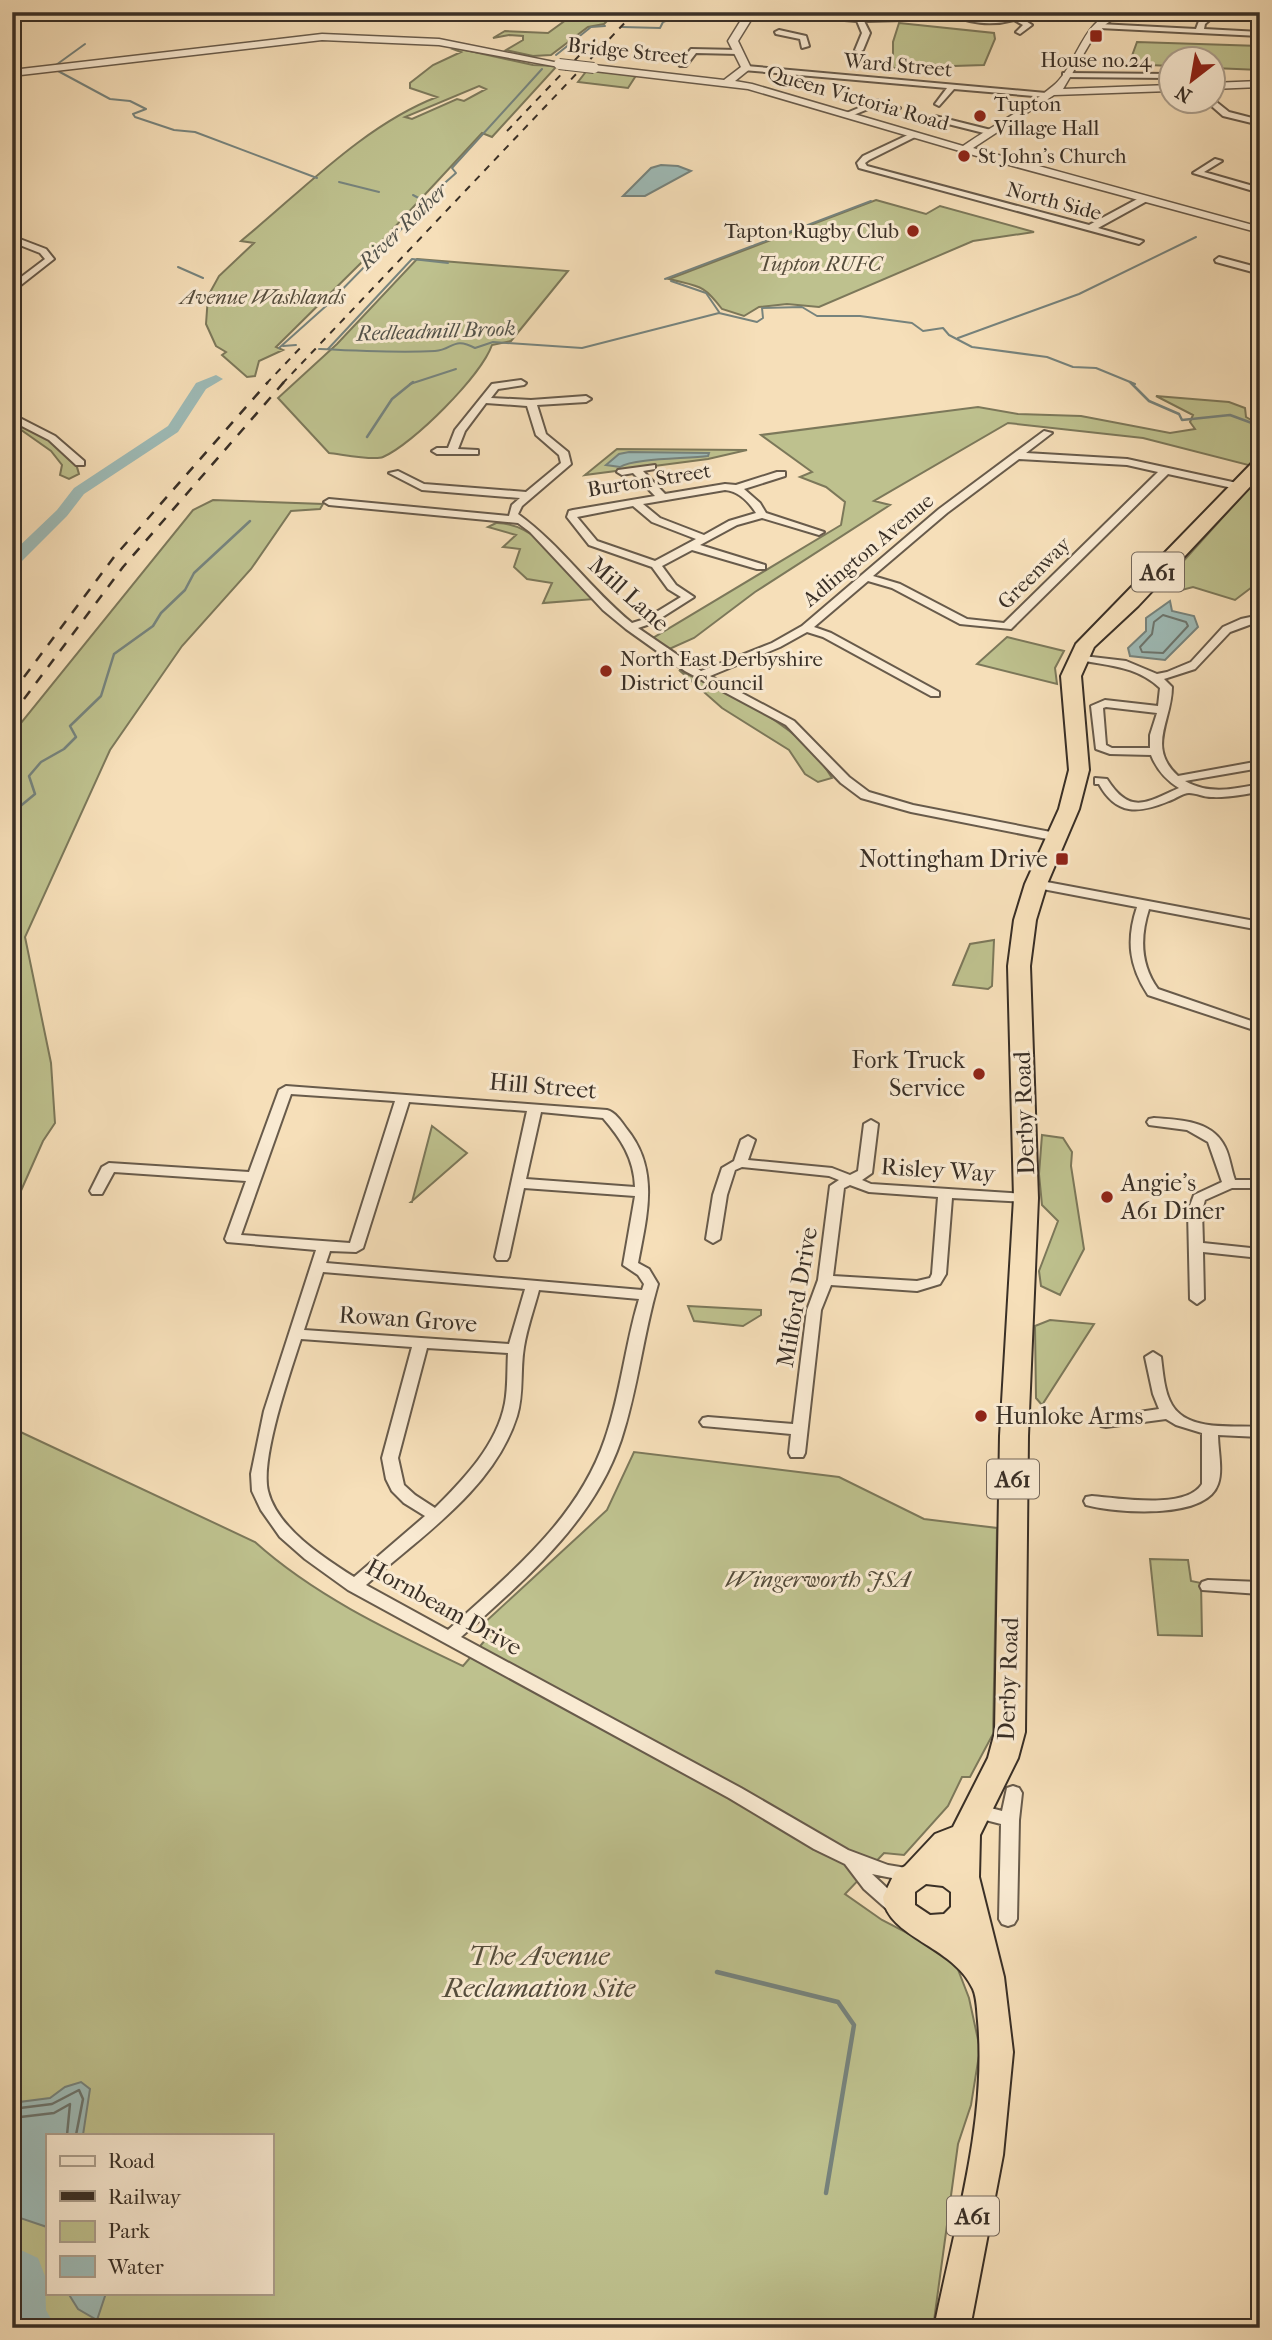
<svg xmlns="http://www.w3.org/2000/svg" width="1272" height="2340" viewBox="0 0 1272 2340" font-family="'IM FELL French Canon',serif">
<rect width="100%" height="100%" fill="#f6dfb9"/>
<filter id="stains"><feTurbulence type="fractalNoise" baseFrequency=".00286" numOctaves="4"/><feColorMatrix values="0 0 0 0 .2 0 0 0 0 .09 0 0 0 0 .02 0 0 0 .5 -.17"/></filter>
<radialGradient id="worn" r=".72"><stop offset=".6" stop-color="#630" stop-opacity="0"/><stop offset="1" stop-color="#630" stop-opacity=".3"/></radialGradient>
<path fill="#bec18e" stroke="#7c785a" stroke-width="2" fill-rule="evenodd" d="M577,12H616L604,24L588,27L551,55L533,56L506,50L523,40V36L509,35L493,38L505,31L548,33Z
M899,23L994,33L995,39L984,65L893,68V42Z
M1137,42L1260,46V70L1213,68L1212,60H1170V66L1129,64Z
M456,48L533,65L557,66L492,137L482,133L366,258L276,347L283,350L259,361L255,376L247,377L222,355L226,352L216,346L206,324L208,296L219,276L254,243L241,241C301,192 364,125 437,97L410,88V83L433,65L461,52L453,49ZM479,86L486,89L464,101L457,99L412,119L405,117Z
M588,69L637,74L628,88L578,82Z
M876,200L926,214L940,206L1034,232L973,241L819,307L787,304L759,307L744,316L722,309C703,284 700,287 669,279Z
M417,259L568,271L511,341L492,345C481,376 413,444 383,457C374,461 340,454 329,453L278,398L337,344Z
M1156,396L1229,402L1245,408L1246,417L1260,425V458L1252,466L1143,438L1008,423L874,501L890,505L755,592L694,638L667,650L653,638L841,525L845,502L826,487L800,477L812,472L761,435L978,407L1018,414L1081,416L1170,433L1195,429L1190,422L1193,415Z
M24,424C46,437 74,448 79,474L69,479L60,475L62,465L51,451L17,427Z
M617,449L747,450L708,459L585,475Z
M1260,476V581L1235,600L1193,587L1178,591L1161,586Z
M213,500L323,504L320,509L291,511L251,569L182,646L110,750L25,937L51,1063L55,1123L43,1141L12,1211V734L193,510Z
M496,523C537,522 569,571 595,599L543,603L552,583L527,579L514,567L520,549L503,547L516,535L488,527Z
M1007,637L1064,651L1055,668L1057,684L977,664Z
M679,670C735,698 799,722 832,778L818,782L805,774L789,750L722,708Z
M994,940L992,986L988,989L953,985L970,944Z
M432,1126L467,1153L411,1202H412Z
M1042,1135L1063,1138L1072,1152L1071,1166L1084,1249L1060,1295L1041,1286L1039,1271L1058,1221L1042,1205L1039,1174Z
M688,1306L761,1310V1315L743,1326L694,1321Z
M1050,1320L1094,1324L1042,1405L1036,1398L1035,1326Z
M12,1428L255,1542C315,1596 390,1631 463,1666L487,1638L482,1625L607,1510L634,1452L839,1477L924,1519L997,1528L993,1734L970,1777H962L948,1806L904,1855L884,1853L845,1894L882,1920L940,1950L957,1967L969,1998L980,2049L971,2105L958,2144L933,2328H12ZM47,2135H271V2293H47Z
M1150,1559L1188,1560L1191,1581L1201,1583L1202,1636L1158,1635Z"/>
<path fill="#9ebbb7" stroke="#76837d" stroke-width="2" d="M661,165L678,166L691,171L645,196H623L651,168Z
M629,452L709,453L708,456C687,459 634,458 620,467L606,465L619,454Z
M1170,601L1172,611L1194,616L1198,627L1165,660L1130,656L1128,648L1146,631V618Z
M81,2082L90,2089L83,2135H47V2227L20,2218L12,2207V2103L50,2098L65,2087Z
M68,2293H106L97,2320L78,2309Z"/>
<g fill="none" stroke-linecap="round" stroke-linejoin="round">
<path stroke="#6c756e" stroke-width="2" d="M1163,615L1186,622L1188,626L1163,653L1142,652L1140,647L1152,634L1154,622Z"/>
<path stroke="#6c756e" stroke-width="2.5" d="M12,2109L52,2104L79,2090L83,2099L76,2135
M12,2118L54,2113L70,2104L67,2135"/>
<path stroke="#76837d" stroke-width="2" d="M622,27L660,28L663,22L689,12
M556,55L591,27L605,26
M56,65L85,44
M58,71L110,99L130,101L146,109L133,114L135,117L174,130L195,132L317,178
M339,182L379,192
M413,195L424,201
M178,267L203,278
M665,279L871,201
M671,281L706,293L719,312
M958,338L1079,294L1196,237
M283,346L296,345
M279,348L326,306L421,209V204L456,173L452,168L542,69
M319,349C358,351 396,353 435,351C453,350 453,336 475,348L493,342L582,348L719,313L757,322L763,318L762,308L802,307L817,316H860L912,323L923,331L943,328L949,335L972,347L1047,357L1073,367L1096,368L1135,384
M328,349L412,259L448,263
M410,384L456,369"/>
<path stroke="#76837d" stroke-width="2.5" d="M1130,382L1149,401L1179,414L1182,420L1230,415L1260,426
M367,437L392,399L413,382
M12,813L35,794L29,776L41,762L64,749L76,737L70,726L101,696L114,654L153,626L161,613L185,590L194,573L250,521
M12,819L15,829L12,833"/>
<path stroke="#76837d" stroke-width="4.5" d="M717,1972L838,2002L854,2025L826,2193"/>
<path fill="#9ebbb7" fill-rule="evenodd" d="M216,375L223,379L206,389L178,432L84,494L67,516L18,565L12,567V553L57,510L74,488L168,426L196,383Z
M12,2246L38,2258L45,2276L46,2310L56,2328H23L14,2303Z"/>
<g stroke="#685b4b" stroke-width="4">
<path id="minor" d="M783,12L865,16L947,12L904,20L864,21L870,33L863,50L859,52L855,50L862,33L857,21L807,17Z
M947,12L990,19L1033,12L1021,18L1032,25L1020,34L1016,32L1023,25L1014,20C992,26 967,24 947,12Z
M1037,12H1053L1069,17L1065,19Z
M1210,12H1219L1205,24L1204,29L1260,32V36L1099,28L1095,26L1099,24L1196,29L1199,21Z
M779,30L806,36L809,46L802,48L800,39L776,34L775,32Z
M691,49L738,50L742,52L738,54L696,53L686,66H680L679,64Z
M746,66L1046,93L1050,95L1046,97L954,89L939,106L935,104L947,88L743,70V66Z
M1066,73L1170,74V78L1063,77V73Z
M878,100L900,108L896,110L878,105L851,116L844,114Z
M1214,100L1229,112L1260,120V125L1223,116L1207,102Z
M935,116L991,130L992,132L988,134L932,120L931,118Z
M912,133L919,135L869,160L865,163L867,166L1089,225L1141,197H1147V201L1098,228L1143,241L1139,244L859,168L857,163L863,156Z
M1215,159L1222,161L1204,172L1260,188V193L1193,173Z
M12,236L46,249L54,259L12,292V284L45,259L40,253L12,242Z
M1219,257L1260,268V274L1216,262L1215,260Z
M521,380L526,383L524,385L498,389L491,398L531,400L586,396L591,399L586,402L537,405L546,434L568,452L571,464L522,506L518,514C561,545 591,590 632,623L645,619L681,597L668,589L652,567L589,545L567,517L569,511L573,510L655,496L633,473L622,475L617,472L618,470L655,465V469L643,471L665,494L725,484L736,485L777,472H785V476L744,489L760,503L766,513L824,532L819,535L762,518L737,525L700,545L765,565V569H757L692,550L662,566L676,585L694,597L653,623L638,628L701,671L772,643L802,626L939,509L1044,431L1052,433L1026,453L1127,459L1237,483L1242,486L1237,489L1168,474L1011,629L960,624L892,588L868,581L814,627L831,633L939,692V696H931L823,637L807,632L780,647L710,676L794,721L849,777L869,792L913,805L1061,834L1063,837L1061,840L1057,841L911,812L861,798L841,783L786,725L685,671L626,629L603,610L530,532L518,523L329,505L324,502L329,499L509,516L512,505L520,498L422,490L389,473L398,471L424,484L526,492L561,463L559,455L536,435L527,406L486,403L465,431L458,449L478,450V454H437L432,451L437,448H448L455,430L492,384ZM1019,459L1127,465L1158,472L1004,623L967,619L900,584L873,576L947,513ZM725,490C738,491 749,502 756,513L729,521L704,535L660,518L643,504ZM633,506L652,522L696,539L655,561L597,541L577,517Z
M12,414L55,436L84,461V465H76L49,440L12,421Z
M1260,615V621L1230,632L1195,669L1164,679L1172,687C1172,721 1146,747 1178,776L1260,761V768L1185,781C1209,795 1234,789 1260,784V792C1244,794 1227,798 1211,797C1204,797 1196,793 1189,793C1183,793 1175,799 1169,801C1138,814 1116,815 1099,784H1095V778L1107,779C1130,815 1146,803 1179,788C1166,780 1157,770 1151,755L1110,754L1096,749L1091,706L1105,700L1158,706L1160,688C1136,665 1106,666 1075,659V655L1126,661L1157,674L1167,672L1191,662L1223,627L1241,619ZM1106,707L1157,713L1150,735V748H1112L1106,745L1103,708Z
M1259,809L1260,817L1255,816L1253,813L1255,810Z
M1036,880L1260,922V930L1149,909C1140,937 1140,964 1158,989L1260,1024V1032L1148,995C1129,966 1126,940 1137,907L1032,887L1030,884L1032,881Z
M286,1086L607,1110C615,1112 621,1121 626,1128C660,1169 647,1215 638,1263L649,1269L658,1284C643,1335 638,1389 621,1440C593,1523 524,1580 461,1637L741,1788L848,1850L888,1865L918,1870L921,1875L918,1880L912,1882L872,1874L902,1902L905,1907L902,1912L896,1914L890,1912L864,1889L845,1864L814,1849L729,1798L348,1590L305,1559L280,1537L261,1510L252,1491L251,1474L264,1411L316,1250L227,1242L225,1239L246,1181L114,1172L102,1194H92L90,1191L102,1167L109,1163L249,1172L279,1090ZM291,1094L395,1101L350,1243L241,1235ZM409,1102L527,1111L495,1257L497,1260H507L509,1257L524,1188L635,1196L623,1265L638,1275L644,1284L642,1290L326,1263L330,1251L356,1252L363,1248ZM541,1112L603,1118C621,1139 634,1158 635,1187L526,1179ZM323,1272L525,1289L509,1344L304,1330ZM539,1290L639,1299C625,1345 621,1393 605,1439C578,1520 509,1574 448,1630L366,1585C421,1536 494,1489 517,1416C524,1393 520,1370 524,1347C527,1328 534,1309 539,1290ZM301,1339L412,1347L382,1458L386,1479L392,1491L404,1503L425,1516L354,1577C324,1558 277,1528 268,1491C260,1459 290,1373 301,1339ZM427,1348L508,1353C507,1370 508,1387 505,1403C497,1445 464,1479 435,1508L415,1495L404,1485L398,1458Z
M1154,1118C1180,1120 1212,1120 1225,1147C1230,1157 1231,1169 1235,1180H1260V1188H1232L1205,1200L1202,1211L1203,1243L1260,1249V1258L1203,1252L1204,1299L1197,1304L1190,1299L1188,1211L1194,1195L1222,1182L1208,1142L1187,1130L1149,1125L1147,1122L1149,1119Z
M871,1120L878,1124L872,1173L862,1180L871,1184L1026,1194L1033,1198L1026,1202L952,1198L946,1274L940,1284L917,1291L831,1285L821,1310L805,1453L803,1457H791L789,1453L791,1434L703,1426L700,1422L703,1418L708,1417L793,1424L807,1310L818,1280L830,1186L839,1180L829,1176L742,1167L735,1170L727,1195L720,1239L713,1243L706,1239L713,1195L722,1168L734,1161L741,1140L748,1136L755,1140L748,1160L832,1168L850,1175L858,1171L864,1124ZM850,1185L869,1192L938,1197L932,1274L930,1278L917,1281L833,1276L844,1188Z
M1153,1352L1161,1357C1163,1372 1164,1392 1172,1405C1188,1432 1233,1425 1260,1427V1437L1218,1435C1218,1450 1223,1470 1218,1484C1206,1520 1116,1513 1086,1505L1084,1501L1086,1497L1092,1496C1119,1498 1186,1510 1202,1484V1433L1176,1425L1166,1419L1106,1427L1101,1426L1098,1422L1101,1418L1106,1417L1159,1409L1153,1394L1145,1357Z
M1208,1580L1260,1582V1594L1202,1590L1200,1586L1202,1582Z
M1013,1786L1019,1788L1022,1793L1019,1820L1017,1919L1014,1924L1008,1926L1002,1924L999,1919L1001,1824L970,1816L967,1811L970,1806L976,1804L1002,1811L1007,1788Z"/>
</g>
<g stroke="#685b4b" stroke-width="3">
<path id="tertiary" d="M746,12H756L738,41L751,68L735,81L752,84L963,146C992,126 1026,109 1053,86C1079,65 1082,12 1124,12L1106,24L1093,38L1063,89L1170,85V91L1054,95L973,148L1260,227V233L987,159L748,89L594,71L589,68L594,65L724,80L741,67L728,41Z
M322,34L439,39L564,64L559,67L439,45L322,40L12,76V70Z
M1260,81V87L1212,89V83Z"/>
</g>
<g stroke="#392f26" stroke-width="4">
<path id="trunk" d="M1260,460V476L1138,606L1094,647L1081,676L1089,770L1079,809L1047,884L1036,920L1030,966L1038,1198L1028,1436L1025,1732L1018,1758L980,1835L979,1877L1004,1977L1013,2052L1003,2155L970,2328H934C954,2228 987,2123 978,2021C977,2011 977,1998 973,1989C953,1945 887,1938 883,1897L895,1872L905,1866L935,1834L953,1827L988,1758L995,1732L1000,1436L1014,1198L1008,966L1014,920L1025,884L1059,809L1069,770L1061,676L1076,644L1254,461ZM926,1884L943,1886L951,1892V1907L944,1914L930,1915L915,1905V1892Z"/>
</g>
<use href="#minor" fill="#f9ead2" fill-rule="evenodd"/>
<use href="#tertiary" fill="#f9ead2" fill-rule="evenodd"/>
<use href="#trunk" fill="#f6dfb9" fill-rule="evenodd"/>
<path stroke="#392f26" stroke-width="2" stroke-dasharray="7 7" stroke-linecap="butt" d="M507,131L596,38
M266,384L304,344
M282,384L635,12"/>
<path stroke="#392f26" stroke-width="2.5" stroke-dasharray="10 10" stroke-linecap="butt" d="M12,693L114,557L268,382
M12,715L123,567L284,382"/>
<g stroke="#685b4b" stroke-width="12" stroke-linecap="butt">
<path id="tertiary-bridge" d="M559,64L594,68"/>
</g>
<use href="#tertiary-bridge" stroke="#f9ead2" stroke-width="10"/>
</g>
<g fill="#8f2418" stroke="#f9ead2" stroke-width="2.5">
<rect x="1089" y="29" width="14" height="14" rx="3.5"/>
<circle cx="980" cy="116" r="7"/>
<circle cx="964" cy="156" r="7"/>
<circle cx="913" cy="231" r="7"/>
<circle cx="606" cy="671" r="7"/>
<rect x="1055" y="852" width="14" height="14" rx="3.5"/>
<circle cx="979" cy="1074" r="7"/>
<circle cx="1107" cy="1197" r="7"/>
<circle cx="981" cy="1416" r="7"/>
</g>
<g text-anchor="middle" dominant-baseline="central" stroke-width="6" stroke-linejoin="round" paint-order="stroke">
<g font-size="21" fill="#392f26" stroke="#f9ead2">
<text transform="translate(628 51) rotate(6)">Bridge Street</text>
<text transform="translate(898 65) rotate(5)">Ward Street</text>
<text transform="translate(858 98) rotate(16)">Queen Victoria Road</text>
<text transform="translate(1054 201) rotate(15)">North Side</text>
<text transform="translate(649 480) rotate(-9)">Burton Street</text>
<text transform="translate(868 550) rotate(-40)">Adlington Avenue</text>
<text transform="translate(1034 573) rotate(-45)">Greenway</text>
</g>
<g font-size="21" fill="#392f26" stroke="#f9ead2" text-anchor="start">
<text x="1096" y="60" text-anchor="middle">House no.24</text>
<text x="994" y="104">Tupton<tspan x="994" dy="24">Village Hall</tspan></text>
<text x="978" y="156">St John's Church</text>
<text x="899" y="231" text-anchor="end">Tapton Rugby Club</text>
<text x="620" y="659">North East Derbyshire<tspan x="620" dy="24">District Council</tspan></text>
</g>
<g font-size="21" font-style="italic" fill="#52524a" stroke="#f9ead2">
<text transform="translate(403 226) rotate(-44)">River Rother</text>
<text transform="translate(436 331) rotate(-2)">Redleadmill Brook</text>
</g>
<g font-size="21" font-style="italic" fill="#544c3b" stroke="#f9ead2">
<text x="820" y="264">Tupton RUFC</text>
<text x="263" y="297">Avenue Washlands</text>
</g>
<g fill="#f9ead2" stroke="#73675a" stroke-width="2">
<rect x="1132" y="552.5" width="52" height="39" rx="5"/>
<rect x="987" y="1459.5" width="52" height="39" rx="5"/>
<rect x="947" y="2196.5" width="52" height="39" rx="5"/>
</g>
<g font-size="23" font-weight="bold" fill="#392f26">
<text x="1158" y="572">A61</text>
<text x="1013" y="1479">A61</text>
<text x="973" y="2216">A61</text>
</g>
<g font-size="24" fill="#392f26" stroke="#f9ead2">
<text transform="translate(629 594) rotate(42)">Mill Lane</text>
<text transform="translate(543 1086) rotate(5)">Hill Street</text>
<text transform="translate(1024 1113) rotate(-92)">Derby Road</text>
<text transform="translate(938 1170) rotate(4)">Risley Way</text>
<text transform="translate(797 1297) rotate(-80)">Milford Drive</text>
<text transform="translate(408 1319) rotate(4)">Rowan Grove</text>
<text transform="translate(444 1607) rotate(29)">Hornbeam Drive</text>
<text transform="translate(1008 1679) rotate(-88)">Derby Road</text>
</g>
<g font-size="24" fill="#392f26" stroke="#f9ead2" text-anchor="end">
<text x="1048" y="859">Nottingham Drive</text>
<text x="965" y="1060">Fork Truck<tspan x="965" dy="28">Service</tspan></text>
<text x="1121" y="1183" text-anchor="start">Angie's<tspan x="1121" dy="28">A61 Diner</tspan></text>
<text x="995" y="1416" text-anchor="start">Hunloke Arms</text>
</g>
<g font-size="24" font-style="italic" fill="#544c3b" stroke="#f9ead2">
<text x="818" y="1579">Wingerworth JSA</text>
</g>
<g font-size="28" font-style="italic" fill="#544c3b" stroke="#f9ead2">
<text x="539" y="1955">The Avenue<tspan x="539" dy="32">Reclamation Site</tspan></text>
</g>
</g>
<rect width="1272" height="2340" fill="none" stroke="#f6dfb9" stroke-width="42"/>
<rect x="14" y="14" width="1244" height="2312" fill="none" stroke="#392f26" stroke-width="3.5"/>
<rect x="21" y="21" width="1230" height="2298" fill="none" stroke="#392f26" stroke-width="2"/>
<rect x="46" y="2134" width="228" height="161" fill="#f9ead2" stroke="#ac9f8d" stroke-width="2"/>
<rect x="60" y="2156" width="35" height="10" fill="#f9ead2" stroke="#ac9f8d" stroke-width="2"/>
<text x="108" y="2168" font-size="21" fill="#392f26">Road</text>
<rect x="60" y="2191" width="35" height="10" fill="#392f26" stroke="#ac9f8d" stroke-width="2"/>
<text x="108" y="2204" font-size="21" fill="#392f26">Railway</text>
<rect x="60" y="2221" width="35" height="21" fill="#bec18e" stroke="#ac9f8d" stroke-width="2"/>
<text x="108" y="2238" font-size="21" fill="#392f26">Park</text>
<rect x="60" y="2256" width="35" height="21" fill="#9ebbb7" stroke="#ac9f8d" stroke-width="2"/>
<text x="108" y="2274" font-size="21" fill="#392f26">Water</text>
<g transform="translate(1192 80) rotate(211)"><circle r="33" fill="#f9ead2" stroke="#ac9f8d" stroke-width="2"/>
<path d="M0-5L12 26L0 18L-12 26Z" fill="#8f2418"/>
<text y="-10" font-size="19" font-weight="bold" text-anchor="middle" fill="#392f26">N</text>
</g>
<rect width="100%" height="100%" filter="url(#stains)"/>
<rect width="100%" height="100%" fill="url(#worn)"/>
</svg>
